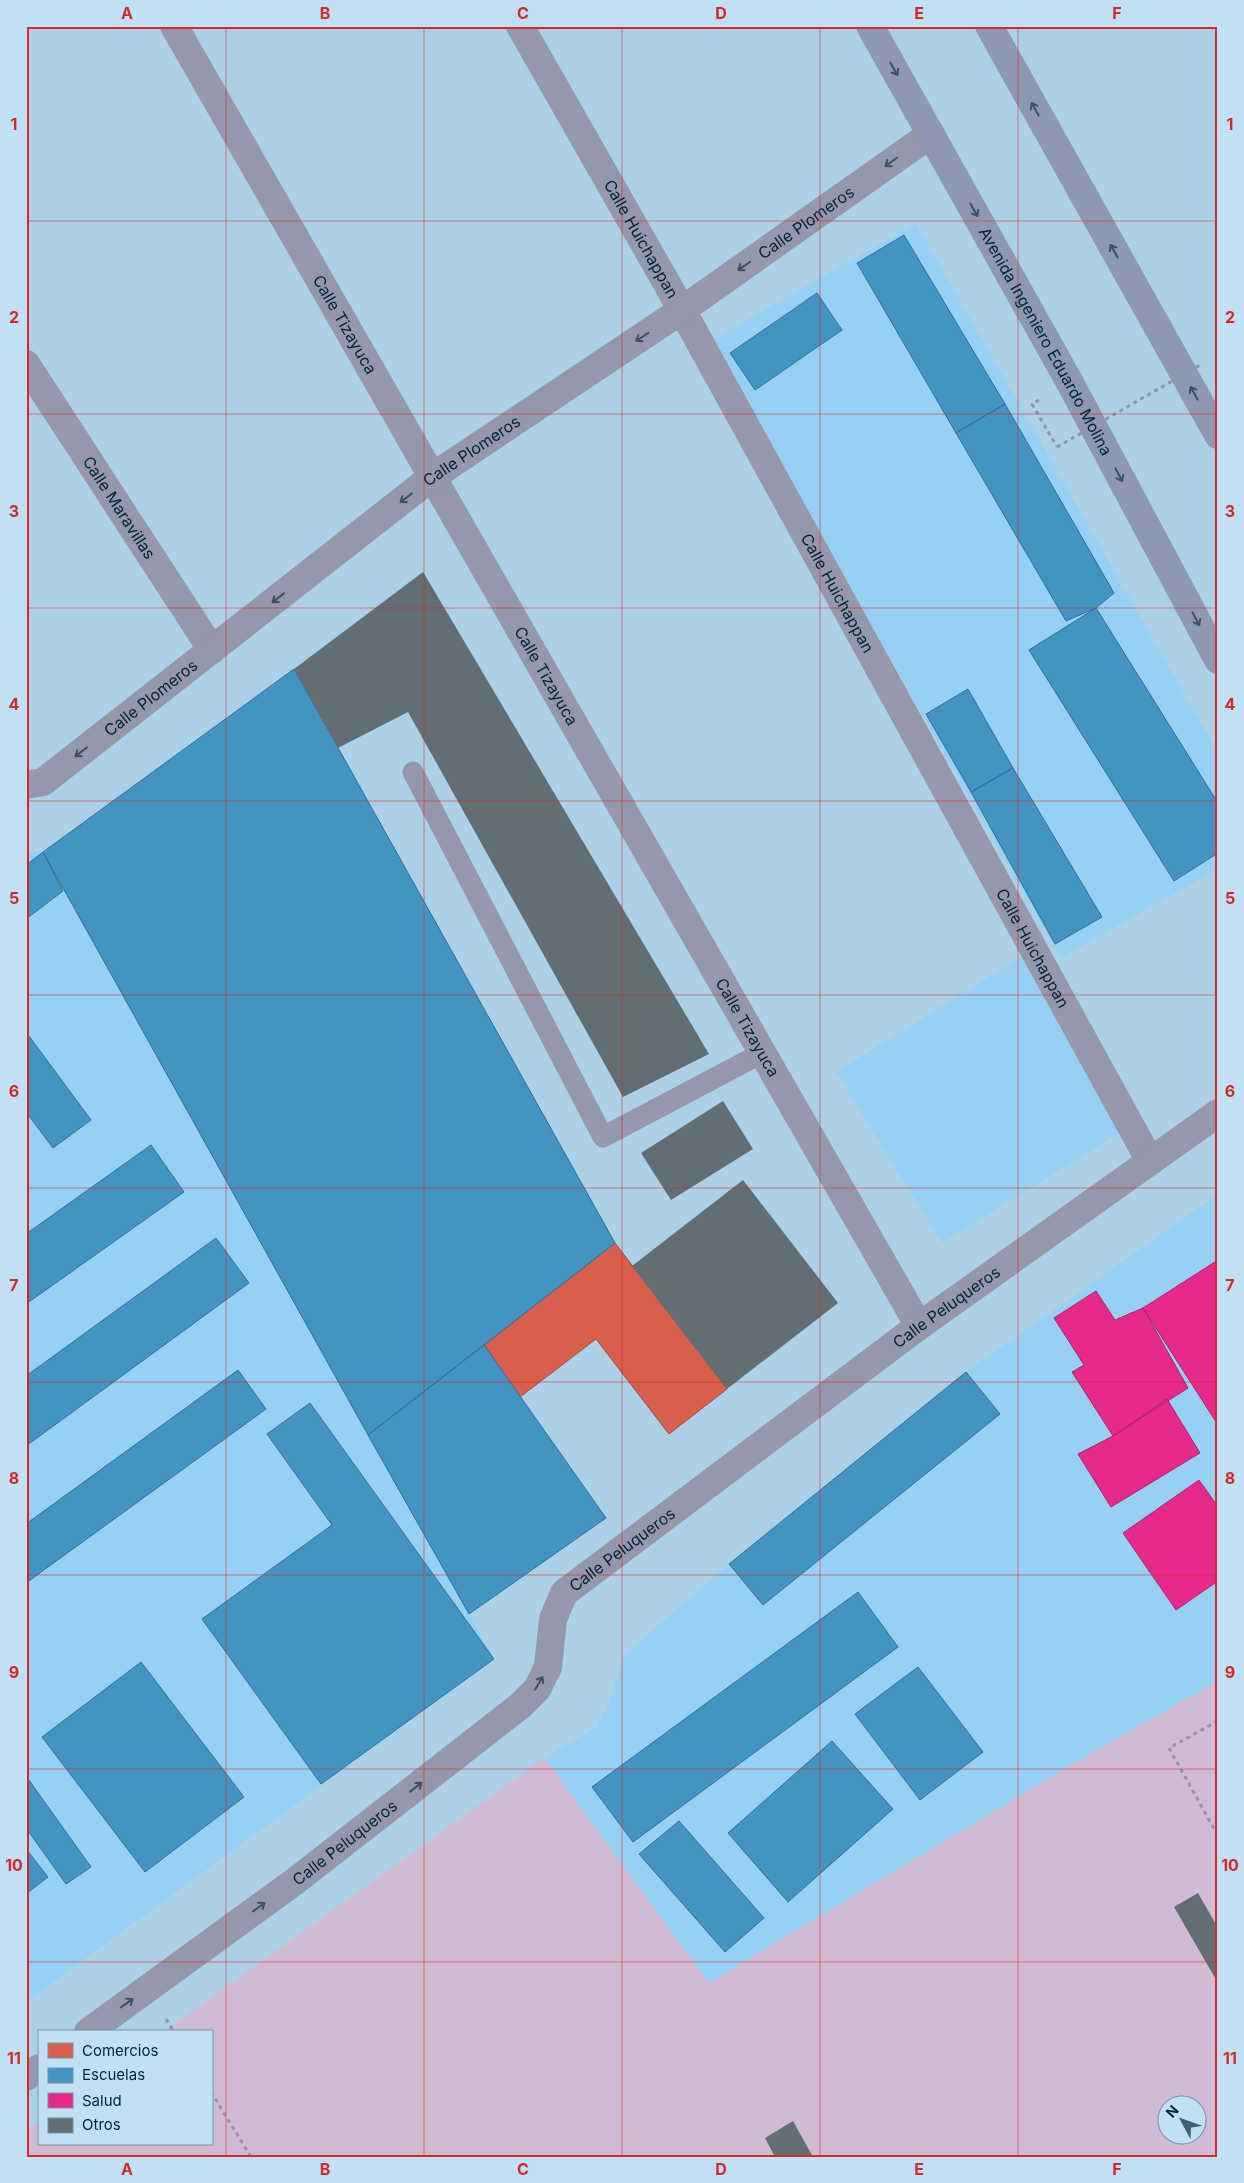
<svg xmlns="http://www.w3.org/2000/svg" width="1244" height="2183" viewBox="0 0 1244 2183" font-family="Inter,sans-serif">
<rect width="100%" height="100%" fill="#acd1e6"/>
<path fill="#97d0f2" d="M916,223L1218,753V869L1061,958L710,341Z
M26,852H43L494,1659L26,2002Z
M1023,956L1129,1127L942,1243L836,1072Z
M1218,1194V1681L709,1983L544,1758L597,1727L612,1693L623,1656L729,1564L966,1372Z"/>
<path fill="#d1bbd2" fill-rule="evenodd" d="M1218,1681V2157H26V2130L39,2121V2144H211V2032H163L544,1758L709,1983L1076,1762ZM1166,2106H1196V2136H1166Z"/>
<path fill="#d6604d" stroke="#964e46" d="M615,1243L727,1389L669,1434L596,1339L520,1397L484,1345Z"/>
<path fill="#4393c3" stroke="#2f7199" d="M904,235L1005,404L956,433L857,263Z
M817,293L842,330L755,390L730,353Z
M1005,404L1114,593L1096,608L1066,621L956,433Z
M1096,608L1218,803V853L1174,881L1029,650Z
M294,669L615,1243L368,1435L43,852Z
M968,689L1013,768L971,792L926,714Z
M1013,768L1102,917L1055,944L971,792Z
M43,852L63,891L26,919V865Z
M26,1032L91,1120L53,1148L26,1112Z
M151,1145L184,1192L26,1304V1234Z
M216,1238L249,1283L26,1446V1376Z
M484,1345L606,1518L469,1614L368,1435Z
M238,1370L266,1409L26,1583V1524Z
M966,1372L1000,1414L763,1605L729,1564Z
M310,1403L494,1659L321,1784L202,1619L332,1525L267,1434Z
M858,1592L898,1647L633,1842L592,1787Z
M141,1662L244,1797L145,1872L42,1737Z
M918,1667L983,1752L920,1800L855,1714Z
M832,1741L893,1809L788,1902L728,1833Z
M26,1776L91,1867L66,1884L26,1828Z
M679,1821L764,1918L725,1952L639,1854Z
M26,1849L48,1877L26,1894Z"/>
<path fill="#e7298a" stroke="#a22771" d="M1218,1260V1425L1143,1308Z
M1096,1291L1115,1320L1143,1308L1188,1388L1113,1436L1072,1372L1084,1365L1054,1318Z
M1167,1399L1200,1453L1111,1507L1078,1454L1113,1436Z
M1199,1480L1218,1507V1581L1176,1610L1123,1533Z"/>
<path fill="#626e74" d="M423,572L709,1054L623,1097L408,712L338,748L294,669Z
M723,1101L753,1149L671,1200L641,1153Z
M743,1180L838,1303L727,1389L632,1266Z
M1198,1893L1218,1928V1983L1174,1907Z
M793,2121L813,2157H775L765,2138Z"/>
<g fill="none" stroke-linecap="round" stroke-linejoin="round">
<path stroke="#8d97a7" stroke-width="3" stroke-dasharray="4 4" stroke-linecap="butt" d="M1039,400L1032,404L1057,447
M1218,1721L1169,1748L1218,1836
M166,2019L174,2032
M211,2092L251,2157"/>
<path stroke="#9597aa" stroke-width="21" d="M413,772L603,1137L762,1053"/>
<g stroke="#9597aa" stroke-width="28">
<path id="s1" d="M174,26L919,1326"/>
<path id="s2" d="M520,26L682,310L1150,1161"/>
<path id="s3" d="M26,364L212,650"/>
<path id="s4" d="M26,785L43,782L432,477L682,310L931,134"/>
<path id="s5" d="M88,2032L294,1882L520,1706L537,1689L548,1667L553,1619L564,1593L919,1326L1218,1113"/>
<path d="M26,2077L39,2068"/>
</g>
<g stroke="#8e98b0" stroke-width="28">
<path id="s6" d="M870,26L1069,381L1218,660"/>
<path d="M989,26L1218,435"/>
</g>
<path stroke="#8d97a7" stroke-width="3" stroke-dasharray="4 4" stroke-linecap="butt" d="M1057,447L1202,364"/>
</g>
<defs><path id="oneway-shaft" d="M-6 0H5M1.5-3L5.5 0L1.5 3" fill="none" stroke-width="1.6" stroke-linecap="round" stroke-linejoin="round" transform="scale(1.25)"/></defs>
<g stroke="#395267">
<use href="#oneway-shaft" transform="translate(894 69) rotate(60)"/>
<use href="#oneway-shaft" transform="translate(1035 109) rotate(-119)"/>
<use href="#oneway-shaft" transform="translate(974 210) rotate(61)"/>
<use href="#oneway-shaft" transform="translate(1114 251) rotate(-119)"/>
<use href="#oneway-shaft" transform="translate(1194 393) rotate(-119)"/>
<use href="#oneway-shaft" transform="translate(1119 475) rotate(62)"/>
<use href="#oneway-shaft" transform="translate(1196 619) rotate(62)"/>
</g>
<g stroke="#3c5164">
<use href="#oneway-shaft" transform="translate(891 162) rotate(145)"/>
<use href="#oneway-shaft" transform="translate(744 266) rotate(145)"/>
<use href="#oneway-shaft" transform="translate(642 337) rotate(146)"/>
<use href="#oneway-shaft" transform="translate(406 498) rotate(142)"/>
<use href="#oneway-shaft" transform="translate(278 598) rotate(142)"/>
<use href="#oneway-shaft" transform="translate(81 752) rotate(142)"/>
<use href="#oneway-shaft" transform="translate(539 1683) rotate(-59)"/>
<use href="#oneway-shaft" transform="translate(416 1787) rotate(-38)"/>
<use href="#oneway-shaft" transform="translate(259 1907) rotate(-36)"/>
<use href="#oneway-shaft" transform="translate(127 2003) rotate(-36)"/>
</g>
<path fill="none" stroke="#d62828" stroke-width="1" stroke-opacity="0.55" d="M226,26V2157M424,26V2157M622,26V2157M820,26V2157M1018,26V2157M26,221H1218M26,414H1218M26,608H1218M26,801H1218M26,995H1218M26,1188H1218M26,1382H1218M26,1575H1218M26,1769H1218M26,1962H1218"/>
<g text-anchor="middle" dominant-baseline="central" stroke-width="5" stroke-linejoin="round" paint-order="stroke">
<g font-size="16" fill="#002336" stroke="#c0e0f4">
<text stroke="none"><textPath href="#s4" startOffset="964">Calle Plomeros</textPath></text>
<text stroke="none"><textPath href="#s2" startOffset="245">Calle Huichappan</textPath></text>
<text stroke="none"><textPath href="#s1" startOffset="344">Calle Tizayuca</textPath></text>
<text stroke="none"><textPath href="#s6" startOffset="361">Avenida Ingeniero Eduardo Molina</textPath></text>
<text stroke="none"><textPath href="#s4" startOffset="559">Calle Plomeros</textPath></text>
<text stroke="none"><textPath href="#s3" startOffset="171">Calle Maravillas</textPath></text>
<text stroke="none"><textPath href="#s2" startOffset="650">Calle Huichappan</textPath></text>
<text stroke="none"><textPath href="#s1" startOffset="749">Calle Tizayuca</textPath></text>
<text stroke="none"><textPath href="#s4" startOffset="154">Calle Plomeros</textPath></text>
<text stroke="none"><textPath href="#s2" startOffset="1055">Calle Huichappan</textPath></text>
<text stroke="none"><textPath href="#s1" startOffset="1154">Calle Tizayuca</textPath></text>
<text stroke="none"><textPath href="#s5" startOffset="1144">Calle Peluqueros</textPath></text>
<text stroke="none"><textPath href="#s5" startOffset="739">Calle Peluqueros</textPath></text>
<text stroke="none"><textPath href="#s5" startOffset="319">Calle Peluqueros</textPath></text>
</g>
</g>
<rect width="1244" height="2183" fill="none" stroke="#c0e0f4" stroke-width="55"/>
<rect x="38" y="2030" width="175" height="115" fill="#c0e0f4" stroke="#7394a8"/>
<rect x="48" y="2043" width="25" height="15" fill="#d6604d" stroke="#7394a8"/>
<text x="82" y="2056" font-size="15" fill="#002336">Comercios</text>
<rect x="48" y="2068" width="25" height="15" fill="#4393c3" stroke="#7394a8"/>
<text x="82" y="2080" font-size="15" fill="#002336">Escuelas</text>
<rect x="48" y="2093" width="25" height="15" fill="#e7298a" stroke="#7394a8"/>
<text x="82" y="2106" font-size="15" fill="#002336">Salud</text>
<rect x="48" y="2118" width="25" height="15" fill="#626e74" stroke="#7394a8"/>
<text x="82" y="2130" font-size="15" fill="#002336">Otros</text>
<g transform="translate(1182 2120) rotate(311)"><circle r="24" fill="#c0e0f4" stroke="#7394a8"/>
<path d="M0-4L9 19L0 12L-9 19Z" fill="#3c6074"/>
<text y="-8" font-size="14" font-weight="bold" text-anchor="middle" fill="#002336">N</text>
</g>
<rect x="28" y="28" width="1188" height="2128" fill="none" stroke="#d62828" stroke-width="2"/>
<g font-size="16" text-anchor="middle" font-weight="bold" fill="#d62828">
<text x="127" y="19">A</text>
<text x="325" y="19">B</text>
<text x="523" y="19">C</text>
<text x="721" y="19">D</text>
<text x="919" y="19">E</text>
<text x="1117" y="19">F</text>
<text x="14" y="130">1</text>
<text x="1230" y="130">1</text>
<text x="14" y="323">2</text>
<text x="1230" y="323">2</text>
<text x="14" y="517">3</text>
<text x="1230" y="517">3</text>
<text x="14" y="710">4</text>
<text x="1230" y="710">4</text>
<text x="14" y="904">5</text>
<text x="1230" y="904">5</text>
<text x="14" y="1097">6</text>
<text x="1230" y="1097">6</text>
<text x="14" y="1291">7</text>
<text x="1230" y="1291">7</text>
<text x="14" y="1484">8</text>
<text x="1230" y="1484">8</text>
<text x="14" y="1678">9</text>
<text x="1230" y="1678">9</text>
<text x="14" y="1871">10</text>
<text x="1230" y="1871">10</text>
<text x="14" y="2064">11</text>
<text x="1230" y="2064">11</text>
<text x="127" y="2175">A</text>
<text x="325" y="2175">B</text>
<text x="523" y="2175">C</text>
<text x="721" y="2175">D</text>
<text x="919" y="2175">E</text>
<text x="1117" y="2175">F</text>
</g>
</svg>
